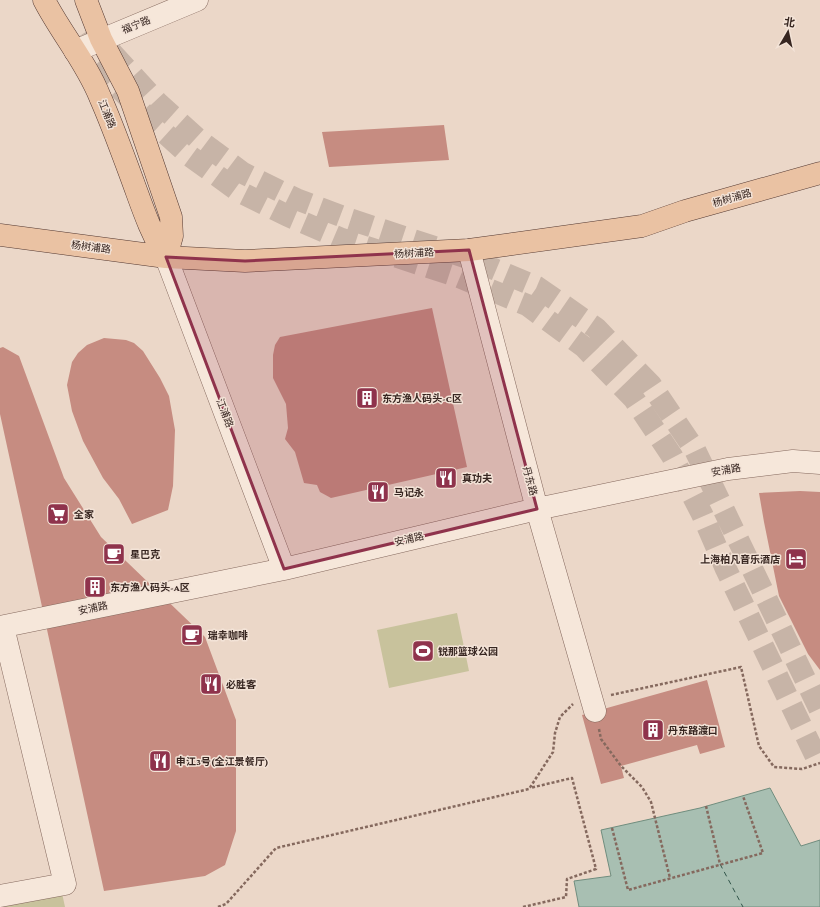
<svg xmlns="http://www.w3.org/2000/svg" width="820" height="907" viewBox="0 0 820 907" font-family="'Crimson Pro','Noto Sans SC',serif">
<rect width="100%" height="100%" fill="#ebd7c8"/>
<path fill="#c8c29c" d="M457,613L469,671L389,688L377,630Z
M62,893L65,907H0V902Z"/>
<path fill="#a8bfb2" stroke="#708d7e" d="M770,788L801,846L820,840V907H579L574,881L611,876L601,830L700,808Z"/>
<g fill="none" stroke-linecap="round" stroke-linejoin="round">
<path stroke="#31554a" stroke-width="1" stroke-dasharray="5 4" stroke-linecap="butt" d="M720,864L743,907"/>
</g>
<path fill="#c68c81" d="M444,125L449,160L329,167L322,132Z
M432,308L467,467L331,498L320,492L317,485L304,483L295,452L285,439L288,428L286,404L273,378V355L275,345L280,337Z
M104,338L126,340L134,343L143,351L160,378L169,396L175,430L173,486L168,510L132,524L119,499L103,478L83,441L72,411L67,385L72,362L78,353L87,345Z
M3,347L19,356L64,478L101,537L205,637L236,720V831L225,865L205,876L104,891L0,414V348Z
M800,491L820,492V670L808,654L779,596L764,522L759,493Z
M707,680L725,747L700,754L697,745L621,766L624,778L601,784L582,715Z"/>
<g fill="none" stroke-linecap="round" stroke-linejoin="round">
<path stroke="#c7b4a7" stroke-width="22" stroke-dasharray="22 11" stroke-linecap="butt" d="M78,37L94,62L148,118L190,156L238,191L288,216L342,239L459,277L527,305L584,347L634,399L672,456L702,514L726,569L820,765
M111,52L158,103L199,140L243,173L296,199L349,219L468,258L537,287L596,328L651,385L695,450L820,710"/>
<g stroke="#85695e" stroke-width="23">
<path id="minor" d="M75,51L197,0
M469,250L537,509L595,711
M166,257L284,569
M0,627L284,569L537,509L728,469L793,461L820,463
M0,896L65,884L3,627"/>
</g>
<g stroke="#543932" stroke-width="23">
<path id="major" d="M44,0C61,33 86,62 100,97C112,124 122,152 132,179C142,206 150,232 166,257
M86,0L101,39L128,91L171,217L172,236L166,257
M0,235L166,257L245,261L469,250L642,226L685,211L820,173"/>
</g>
<path stroke="#85695e" stroke-width="2.5" stroke-dasharray="3 2" stroke-linecap="butt" d="M611,695L741,667L759,746L774,767L802,769L820,763
M599,729L601,739L621,766L642,787L651,802L670,878
M706,806L720,864
M612,828L628,890L763,853L743,796
M218,907L226,904L276,848L529,789L553,752L555,733L560,717L573,704
M523,907L566,897L567,879L596,869L572,778L530,788"/>
<use href="#minor" stroke="#f6e7da" stroke-width="22"/>
<use href="#major" stroke="#eac2a3" stroke-width="22"/>
</g>
<path fill="#8f334c" fill-opacity="0.2" stroke="#8f334c" stroke-width="3" stroke-linejoin="round" d="M469,250L537,509L284,569L166,257L245,261Z"/>
<defs>
<g id="building-square" transform="scale(1.15)"><rect x="-9" y="-9" width="18" height="18" rx="4" fill="#8f334c" stroke="#f3e3d7"/><path d="M-4-6H4V6H1V3H-1V6H-4ZM-2.5-4.3h1.7v1.8h-1.7ZM.8-4.3h1.7v1.8H.8ZM-2.5-1h1.7V.8h-1.7ZM.8-1h1.7V.8H.8Z" fill="#fff"/></g>
<g id="restaurant-square" transform="scale(1.15)"><rect x="-9" y="-9" width="18" height="18" rx="4" fill="#8f334c" stroke="#f3e3d7"/><path d="M-5-6h1v4h1v-4h1v4h1v-4h1v5L-1.5 .5V6h-2V.5L-5-1ZM5-6V6H3V1.5H1.5Q1.5-4 5-6Z" fill="#fff"/></g>
<g id="supermarket-square" transform="scale(1.15)"><rect x="-9" y="-9" width="18" height="18" rx="4" fill="#8f334c" stroke="#f3e3d7"/><path d="M-6-5.5h2.5l.6 2H6L4.5 2H-2.5L-4.4-4H-6ZM-1.5 3.2a1.3 1.3 0 1 0 .1 0ZM3 3.2a1.3 1.3 0 1 0 .1 0Z" fill="#fff"/></g>
<g id="cafe-square" transform="scale(1.15)"><rect x="-9" y="-9" width="18" height="18" rx="4" fill="#8f334c" stroke="#f3e3d7"/><path d="M-5.5-4.5H6V0H3Q3 3.5 0 3.5H-2.5Q-5.5 3.5-5.5 0ZM3-3.2v2h1.7v-2ZM-6 4.5H4V6H-6Z" fill="#fff"/></g>
<g id="hotel-square" transform="scale(1.15)"><rect x="-9" y="-9" width="18" height="18" rx="4" fill="#8f334c" stroke="#f3e3d7"/><path d="M-6-4.5h1.5V1H6V5H4.5V3h-9V5H-6ZM-4 0a1.8 1.8 0 1 1 3.6 0ZM.5 0V-2.5h3Q6-2.5 6 0Z" fill="#fff"/></g>
<g id="stadium-square" transform="scale(1.15)"><rect x="-9" y="-9" width="18" height="18" rx="4" fill="#8f334c" stroke="#f3e3d7"/><path d="M0-5a6.5 5 0 1 0 0 10a6.5 5 0 1 0 0-10ZM-3.5-1.8h7v3.6h-7Z" fill="#fff"/></g>
</defs>
<g fill-rule="evenodd">
<use href="#building-square" x="367" y="398"/>
<use href="#restaurant-square" x="446" y="478"/>
<use href="#restaurant-square" x="378" y="492"/>
<use href="#supermarket-square" x="58" y="514"/>
<use href="#cafe-square" x="114" y="554"/>
<use href="#hotel-square" x="796" y="559"/>
<use href="#building-square" x="95" y="587"/>
<use href="#cafe-square" x="192" y="635"/>
<use href="#stadium-square" x="423" y="651"/>
<use href="#restaurant-square" x="211" y="684"/>
<use href="#building-square" x="653" y="730"/>
<use href="#restaurant-square" x="160" y="761"/>
</g>
<g text-anchor="middle" dominant-baseline="central" stroke-width="3" stroke-linejoin="round" paint-order="stroke">
<g font-size="10" fill="#372621" stroke="#f3e3d7">
<text transform="translate(136 25) rotate(-22)">福宁路</text>
<text transform="translate(107 114) rotate(68)">江浦路</text>
<text transform="translate(732 198) rotate(-16)">杨树浦路</text>
<text transform="translate(91 247) rotate(7)">杨树浦路</text>
<text transform="translate(414 253) rotate(-3)">杨树浦路</text>
<text transform="translate(225 413) rotate(69)">江浦路</text>
<text transform="translate(726 470) rotate(-10)">安浦路</text>
<text transform="translate(530 481) rotate(75)">丹东路</text>
<text transform="translate(409 539) rotate(-13)">安浦路</text>
<text transform="translate(93 608) rotate(-12)">安浦路</text>
</g>
<g font-size="10" font-weight="bold" fill="#372621" stroke="#f3e3d7" text-anchor="start">
<text x="382" y="398">东方渔人码头-C区</text>
<text x="462" y="478">真功夫</text>
<text x="394" y="492">马记永</text>
<text x="74" y="514">全家</text>
<text x="130" y="554">星巴克</text>
<text x="780" y="559" text-anchor="end">上海柏凡音乐酒店</text>
<text x="110" y="587">东方渔人码头-A区</text>
<text x="208" y="635">瑞幸咖啡</text>
<text x="438" y="651">锐那篮球公园</text>
<text x="226" y="684">必胜客</text>
<text x="668" y="730">丹东路渡口</text>
<text x="176" y="761">申江3号(全江景餐厅)</text>
</g>
</g>
<g transform="translate(788 32) rotate(9)" stroke="#f3e3d7" stroke-width="3" paint-order="stroke">
<path d="M0-3L7 15L0 10L-7 15Z" fill="#372621"/>
<text y="-6" font-size="11" font-weight="bold" text-anchor="middle" fill="#372621">北</text>
</g>
</svg>
